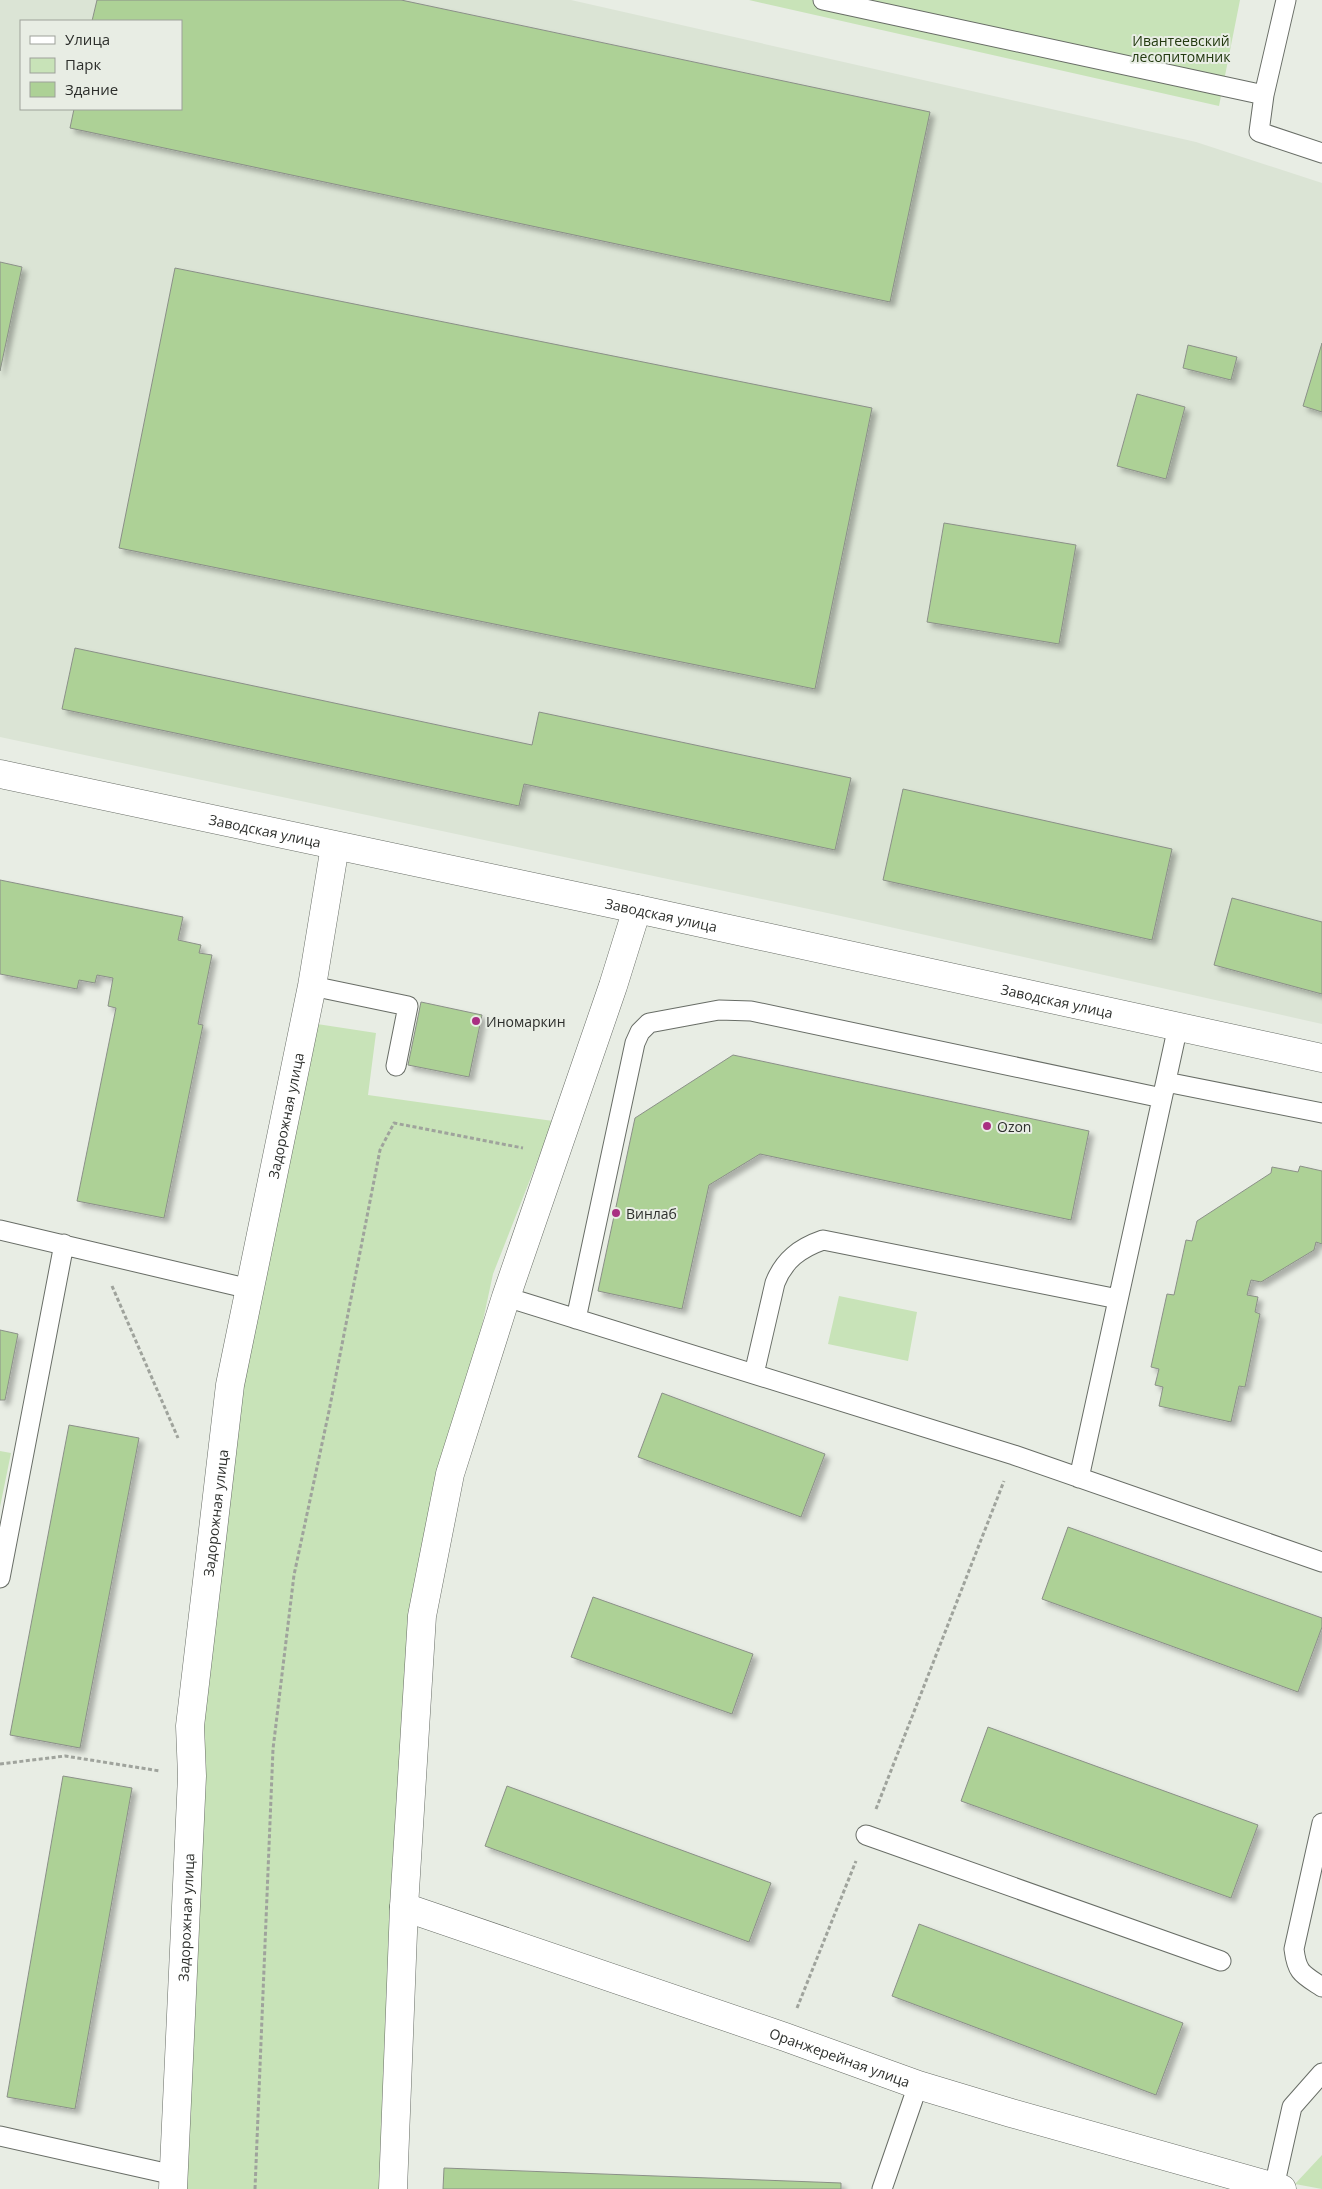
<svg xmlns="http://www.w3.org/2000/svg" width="1322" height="2189" viewBox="0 0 1322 2189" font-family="'Open Sans',sans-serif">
<defs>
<filter id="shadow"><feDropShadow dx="4.5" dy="4.5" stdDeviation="2.5" flood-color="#0004"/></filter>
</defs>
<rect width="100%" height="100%" fill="#e8ede4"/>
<path fill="#dbe4d5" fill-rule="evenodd" d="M0,0H571L1196,142L1322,183V1024L832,914L0,737ZM21,21H181V109H21Z"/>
<path fill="#c8e3b8" d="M749,0H1240L1219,106Z
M304,1022L376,1033L368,1095L553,1121L493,1274L450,1474L422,1616L394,2189H173L192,1776L230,1385Z
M839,1296L917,1312L908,1361L828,1344Z
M0,1451L11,1453L0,1507Z
M1322,2155V2189L1295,2184Z"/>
<path fill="#add196" stroke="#8b9088" filter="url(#shadow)" d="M97,0H401L930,112L890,302L70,128L74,109H181V21H92Z
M0,262L22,267L0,371Z
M175,268L872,408L815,689L119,548Z
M1322,343V412L1303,406Z
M1188,345L1237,357L1231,380L1183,368Z
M1137,394L1185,407L1166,479L1117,466Z
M944,523L1076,545L1059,644L927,622Z
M75,648L532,745L539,712L851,778L835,850L524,784L519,806L62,709Z
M903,789L1172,849L1152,940L883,880Z
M0,880L183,917L178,940L201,945L199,953L212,955L198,1024L203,1025L164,1218L77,1201L116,1008L108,1006L113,978L97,975L95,983L79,980L77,989L0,974Z
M1232,898L1322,922V994L1214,965Z
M421,1002L482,1015L469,1077L408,1065Z
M733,1055L1089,1131L1071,1220L760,1154L709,1185L682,1309L598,1291L635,1118Z
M1300,1166L1322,1171V1244L1316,1242L1314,1250L1261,1282L1251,1280L1247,1295L1258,1297L1255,1312L1260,1314L1245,1387L1239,1386L1231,1422L1159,1406L1163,1387L1155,1385L1159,1369L1151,1367L1167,1294L1174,1295L1186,1240L1192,1241L1197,1221L1271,1173L1272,1167L1298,1172Z
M0,1330L18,1334L5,1400H0Z
M662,1393L825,1454L801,1517L638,1457Z
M69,1425L139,1438L80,1748L10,1735Z
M1068,1527L1322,1618V1627L1298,1692L1042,1599Z
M593,1597L753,1654L732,1714L571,1657Z
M988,1727L1258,1825L1231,1898L961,1801Z
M63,1776L132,1788L75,2109L7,2097Z
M507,1786L771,1883L749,1942L485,1846Z
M919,1924L1183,2023L1156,2095L892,1996Z
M444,2168L841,2183V2189H443Z"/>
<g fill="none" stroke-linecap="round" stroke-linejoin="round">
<g stroke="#686d66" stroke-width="21">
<path id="service" d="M823,0L1264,95
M1286,0L1264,95L1259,132L1322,153
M312,986L408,1006L396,1066
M1166,1082L1322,1113
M0,1230L250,1289
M506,1297L1014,1455L1322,1562
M576,1319L635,1043L640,1032L649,1023L719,1010L751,1011L1162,1098
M754,1374L775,1283C784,1260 800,1248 823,1240L1118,1299
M1079,1478L1178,1026
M0,1578L64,1244
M1322,1823L1294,1949C1297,1973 1302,1974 1322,1987
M866,1835L1221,1961
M0,2136L174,2175
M1274,2187L1292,2107L1322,2073
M882,2189L918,2085"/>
</g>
<g stroke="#686d66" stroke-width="29">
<g id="minor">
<path id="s1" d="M404,1907L785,2037L918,2085L1011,2113L1282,2189"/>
<path id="s2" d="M173,2189L192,1776L190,1726L230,1385L312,986L335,846"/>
<path d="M393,2189L404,1907L422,1616L450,1474L506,1297L613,986L637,909"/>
</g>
</g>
<g stroke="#686d66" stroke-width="29">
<g id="tertiary">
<path id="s3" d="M0,774L637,909L1322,1058"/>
</g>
</g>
<path stroke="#9fa39c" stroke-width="3" stroke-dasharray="4 2.5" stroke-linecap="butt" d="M112,1286L178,1438
M0,1764L65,1756L160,1771
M876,1809L1004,1481
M797,2008L856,1861
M255,2189L273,1749L294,1575L329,1411L380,1150L394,1123L523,1148"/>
<use href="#service" stroke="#fff" stroke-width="19"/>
<use href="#minor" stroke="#fff" stroke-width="28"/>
<use href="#tertiary" stroke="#fff" stroke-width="28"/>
</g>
<g fill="#a92f82" stroke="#e8ede4" stroke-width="2">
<circle cx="476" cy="1021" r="5"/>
<circle cx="987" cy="1126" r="5"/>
<circle cx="616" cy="1213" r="5"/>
</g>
<g text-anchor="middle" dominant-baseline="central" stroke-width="4" stroke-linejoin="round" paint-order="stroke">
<g font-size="14" fill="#233a10" stroke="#e8ede4">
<text x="1181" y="40">Ивантеевский<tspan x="1181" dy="16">лесопитомник</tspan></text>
</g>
<g font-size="14" fill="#2d2f2c" stroke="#e8ede4">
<text stroke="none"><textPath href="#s3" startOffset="271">Заводская улица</textPath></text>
<text stroke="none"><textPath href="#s3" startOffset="676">Заводская улица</textPath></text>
<text stroke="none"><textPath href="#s3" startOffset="1081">Заводская улица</textPath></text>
<text stroke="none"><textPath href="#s2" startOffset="1082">Задорожная улица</textPath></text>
<text stroke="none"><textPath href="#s2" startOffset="678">Задорожная улица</textPath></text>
<text stroke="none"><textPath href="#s2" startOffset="272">Задорожная улица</textPath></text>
<text stroke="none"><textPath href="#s1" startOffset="461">Оранжерейная улица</textPath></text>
</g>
<g font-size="14" fill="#2d2f2c" stroke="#e8ede4" text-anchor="start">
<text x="486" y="1021">Иномаркин</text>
<text x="997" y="1126">Ozon</text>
<text x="626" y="1213">Винлаб</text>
</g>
</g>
<rect x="20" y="20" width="162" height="90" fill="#e8ede4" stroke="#9da19a"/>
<rect x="30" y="36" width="25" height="8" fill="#ffffff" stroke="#9da19a"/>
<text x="65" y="45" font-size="15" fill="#2d2f2c">Улица</text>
<rect x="30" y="58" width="25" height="15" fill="#c8e3b8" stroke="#9da19a"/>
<text x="65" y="70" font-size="15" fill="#2d2f2c">Парк</text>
<rect x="30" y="82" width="25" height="15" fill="#add196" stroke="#9da19a"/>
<text x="65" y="95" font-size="15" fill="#2d2f2c">Здание</text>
</svg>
